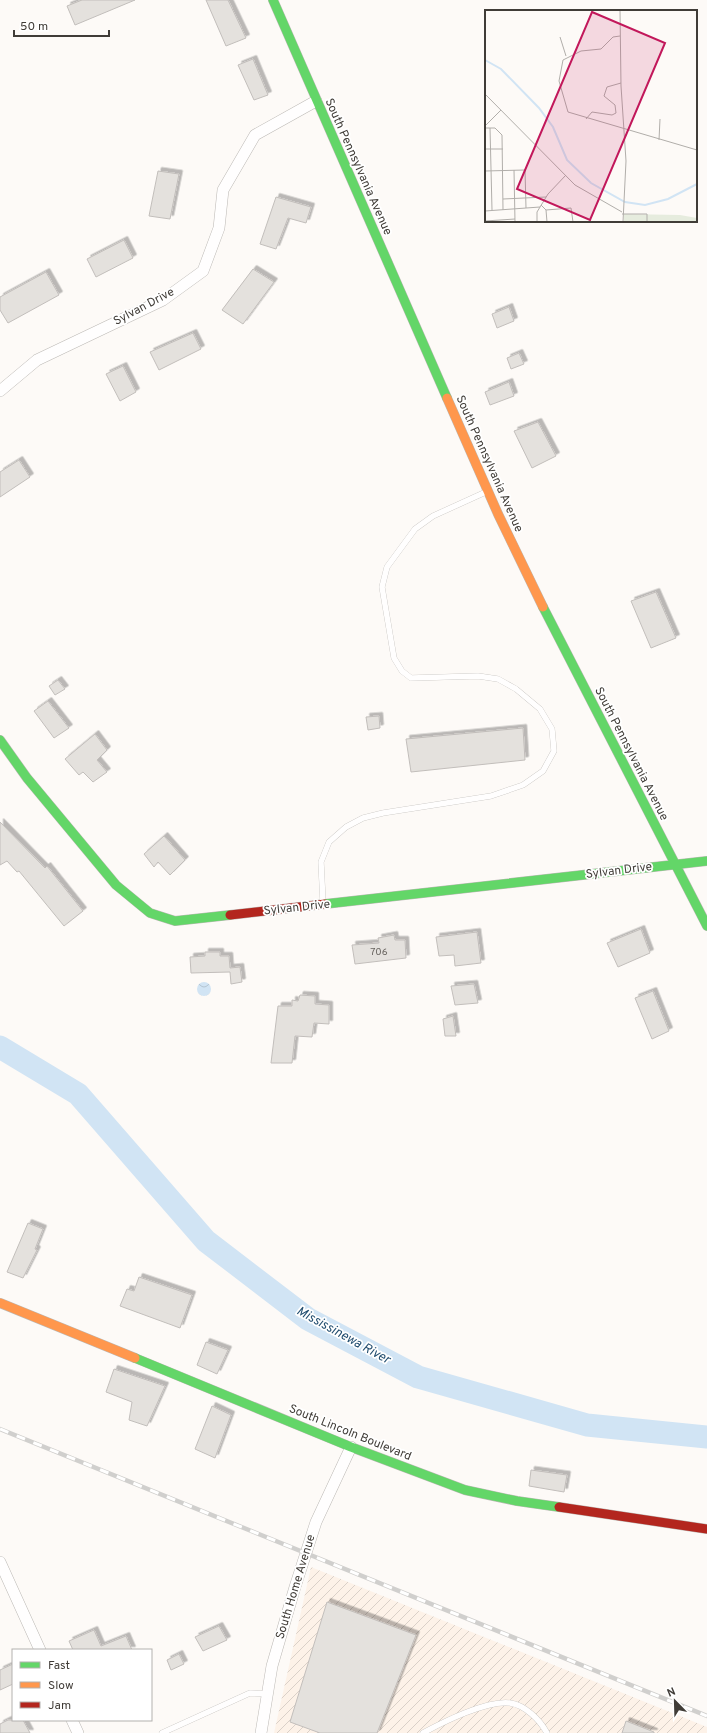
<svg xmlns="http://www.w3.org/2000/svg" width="707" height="1733" viewBox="0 0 707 1733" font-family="Overpass,sans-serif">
<defs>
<pattern id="industrial-furrows" width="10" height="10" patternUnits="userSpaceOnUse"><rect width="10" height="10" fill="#fdf2e8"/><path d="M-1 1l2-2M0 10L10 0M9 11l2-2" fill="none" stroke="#dad0c8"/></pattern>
<pattern id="water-waves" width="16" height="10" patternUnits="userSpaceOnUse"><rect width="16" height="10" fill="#d1e4f4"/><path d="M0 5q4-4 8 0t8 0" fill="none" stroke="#b4c4d2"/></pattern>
<filter id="shadow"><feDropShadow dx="3.5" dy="-3.5" stdDeviation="0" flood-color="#0004"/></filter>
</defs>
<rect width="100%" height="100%" fill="#fdfaf7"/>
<path fill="url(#industrial-furrows)" d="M311,1567L707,1727V1733H274Z"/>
<path fill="url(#water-waves)" d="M197 989a7 7 0 1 1 14 0a7 7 0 1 1-14 0Z"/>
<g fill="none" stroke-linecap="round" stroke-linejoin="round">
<path stroke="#d1e4f4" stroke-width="23" d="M0,1047L78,1094L206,1241L308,1319L418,1377L587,1425L707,1437"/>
</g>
<path fill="#e4e1dd" stroke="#c2bebb" filter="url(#shadow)" d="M82,0H135L75,25L67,6Z
M206,0H228L246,38L226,46Z
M253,59L268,95L254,100L238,65Z
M158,171L179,174L170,219L149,216Z
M276,197L311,207L306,223L288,218L276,249L260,244Z
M124,240L133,258L96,277L87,259Z
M253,269L274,282L243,324L222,310Z
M46,272L59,295L8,323L0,310V297Z
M509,307L514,321L497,328L492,314Z
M193,333L201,349L159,370L150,352Z
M519,353L524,364L511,369L507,358Z
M123,366L136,392L120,401L106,374Z
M509,382L514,396L490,405L485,392Z
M538,422L556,456L532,468L514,431Z
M19,460L30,477L0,497V472Z
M656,592L676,638L651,648L631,601Z
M58,680L65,689L55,695L49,686Z
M48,701L69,728L54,738L34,711Z
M379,716L380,728L368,730L366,717Z
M523,728L525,760L411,772L406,739Z
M95,734L107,750L97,760L107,772L93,782L83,772L79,775L65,759Z
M0,822L45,868L47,866L83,911L64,926L19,871L17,872L7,861L0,865Z
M164,836L185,860L170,875L158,862L154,867L144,854Z
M641,929L650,953L618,967L607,943Z
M477,932L481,963L455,966L454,955L439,956L436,937Z
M394,935L395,940H405L406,958L355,964L352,945L379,943L378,938Z
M205,952H220V956H229L230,968L240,967L242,982L231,984L230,972L191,973L190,957L205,956Z
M474,984L478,1003L455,1005L451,986Z
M653,991L669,1031L652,1039L635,998Z
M300,995L315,996V1004L329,1005V1024L314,1023L312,1037L295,1036L292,1063H271L278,1006H292V1000L298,1001Z
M453,1016L456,1036H445L443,1019Z
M28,1223L43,1229L35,1249L37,1250L23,1278L7,1272Z
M139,1277L192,1295L180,1328L120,1306L127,1289L134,1291Z
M206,1342L228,1350L217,1374L197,1365Z
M114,1369L165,1386L147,1426L129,1420L132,1402L106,1392Z
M212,1406L231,1415L215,1458L195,1449Z
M531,1470L567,1475L564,1492L529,1486Z
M327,1602L416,1635L377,1733H320L290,1722Z
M219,1626L227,1640L203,1651L195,1637Z
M94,1630L101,1646L126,1636L132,1650H73L69,1641Z
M179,1654L184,1664L171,1670L167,1660Z
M13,1664V1684L0,1690V1670Z
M8,1720H23L30,1733H0V1724Z
M626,1721L654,1732V1733H622Z"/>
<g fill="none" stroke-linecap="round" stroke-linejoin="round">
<g stroke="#bcb9b5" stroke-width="6">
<path id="lane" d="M323,902L321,862L329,842L346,827L363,818L383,813L491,796L523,785L543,771L554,751L552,729L540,709L516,689L498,679L478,676L411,678L402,671L394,658L382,587L387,567L415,529L433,516L488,491
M162,1733L250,1693L267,1694
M423,1733C443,1722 487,1700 510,1703C525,1705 540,1720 547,1733"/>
</g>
<g stroke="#bcb9b5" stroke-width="12">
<path id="street" d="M0,391L37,360L163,300L203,271L219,228L223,190L255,135L316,101
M0,1562L40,1650
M72,1720L78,1733
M261,1733L272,1666L295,1587L316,1522L351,1447"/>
</g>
<g stroke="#bcb9b5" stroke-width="10">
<path id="fast" d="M273,0L447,398
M543,607L707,926
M0,740L27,778L116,885L150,913L175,921L230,915
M325,904L707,861
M135,1358L351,1447L465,1490L517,1501L559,1507"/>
</g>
<g stroke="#bcb9b5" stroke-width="10">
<path id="slow" d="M447,398L498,514L543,607
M0,1303L135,1358"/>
</g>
<g stroke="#bcb9b5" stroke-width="10">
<path id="jam" d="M230,915L325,904
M559,1507L707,1529"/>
</g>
<use href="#lane" stroke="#fffefe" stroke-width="5.5"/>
<use href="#street" stroke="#fffefe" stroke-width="11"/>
<use href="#fast" stroke="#63d668" stroke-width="9"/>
<use href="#slow" stroke="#ff974d" stroke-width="9"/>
<use href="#jam" stroke="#b3261e" stroke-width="9"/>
<g stroke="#d0cfcd" stroke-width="4.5">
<path id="rail" d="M0,1429L707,1716"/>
</g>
<use href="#rail" stroke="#fff" stroke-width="3" stroke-dasharray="9" stroke-linecap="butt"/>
</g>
<g text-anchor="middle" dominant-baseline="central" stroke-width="3.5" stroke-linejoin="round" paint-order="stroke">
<g font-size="10" fill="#696560">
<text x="379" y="952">706</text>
</g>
<g font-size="12" fill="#403c37" stroke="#fff">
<text transform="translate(358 167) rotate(66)">South Pennsylvania Avenue</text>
<text transform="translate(144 307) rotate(-28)">Sylvan Drive</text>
<text transform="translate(489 464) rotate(66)">South Pennsylvania Avenue</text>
<text transform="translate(631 754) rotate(63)">South Pennsylvania Avenue</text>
<text transform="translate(619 871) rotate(-7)">Sylvan Drive</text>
<text transform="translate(297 908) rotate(-6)">Sylvan Drive</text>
<text transform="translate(350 1433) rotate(22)">South Lincoln Boulevard</text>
<text transform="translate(296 1587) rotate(-73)">South Home Avenue</text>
</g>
<g font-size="13" font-style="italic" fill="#214d6f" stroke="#fff">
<text transform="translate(343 1336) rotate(29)">Mississinewa River</text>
</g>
</g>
<g transform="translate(485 10)">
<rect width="212" height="212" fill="#fdfaf7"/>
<path d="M139,204L195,205L212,208V212H139Z" fill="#e6ecde"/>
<path fill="none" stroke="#d1e4f4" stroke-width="2" d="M0,50L16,59L54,98L68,117L82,150L106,173L140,192L160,195L183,189L212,174"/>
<path fill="none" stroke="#b1aeaa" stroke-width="1" d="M93,0H135M135,0L136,76L141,151L138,212M135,26L128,27L116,39L96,41L78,50L74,71L83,102L212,140M75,27L81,46M0,84L90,175L137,202M101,109L107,102L127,105L131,103L130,95L119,86L122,77L136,73M0,116L16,100M0,118H10L17,125L18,200M5,118L7,200M174,130L175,109M0,139H18M29,160L30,212M0,161L40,160L41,198M18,189L61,187M56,195L61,200L62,212M61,200L86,198L88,212M0,201L55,197M137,204H162V212M0,211L30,209M52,212V202L63,184L81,165"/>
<path fill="#c2185b" fill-opacity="0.15" stroke="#c2185b" stroke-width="2" d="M107,2L180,33L105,210L32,179Z"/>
<rect width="212" height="212" fill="none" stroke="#403c37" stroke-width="2"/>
</g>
<rect x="12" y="1649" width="140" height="72" fill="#ffffff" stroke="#b3b1af"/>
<rect x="20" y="1662" width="20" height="6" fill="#63d668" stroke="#b3b1af"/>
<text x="48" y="1669" font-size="12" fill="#403c37">Fast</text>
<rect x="20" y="1682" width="20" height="6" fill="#ff974d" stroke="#b3b1af"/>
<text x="48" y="1689" font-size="12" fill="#403c37">Slow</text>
<rect x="20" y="1702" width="20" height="6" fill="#b3261e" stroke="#b3b1af"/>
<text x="48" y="1709" font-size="12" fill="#403c37">Jam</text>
<g transform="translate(675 1701) rotate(337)" stroke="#ffffff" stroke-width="3" paint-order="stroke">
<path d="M0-3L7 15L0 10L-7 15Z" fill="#403c37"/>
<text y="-6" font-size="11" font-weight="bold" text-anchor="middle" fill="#403c37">N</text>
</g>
<path d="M14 30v6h95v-6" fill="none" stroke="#403c37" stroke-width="2"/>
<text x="20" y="30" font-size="12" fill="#403c37" stroke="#ffffff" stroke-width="3" paint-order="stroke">50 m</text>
</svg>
